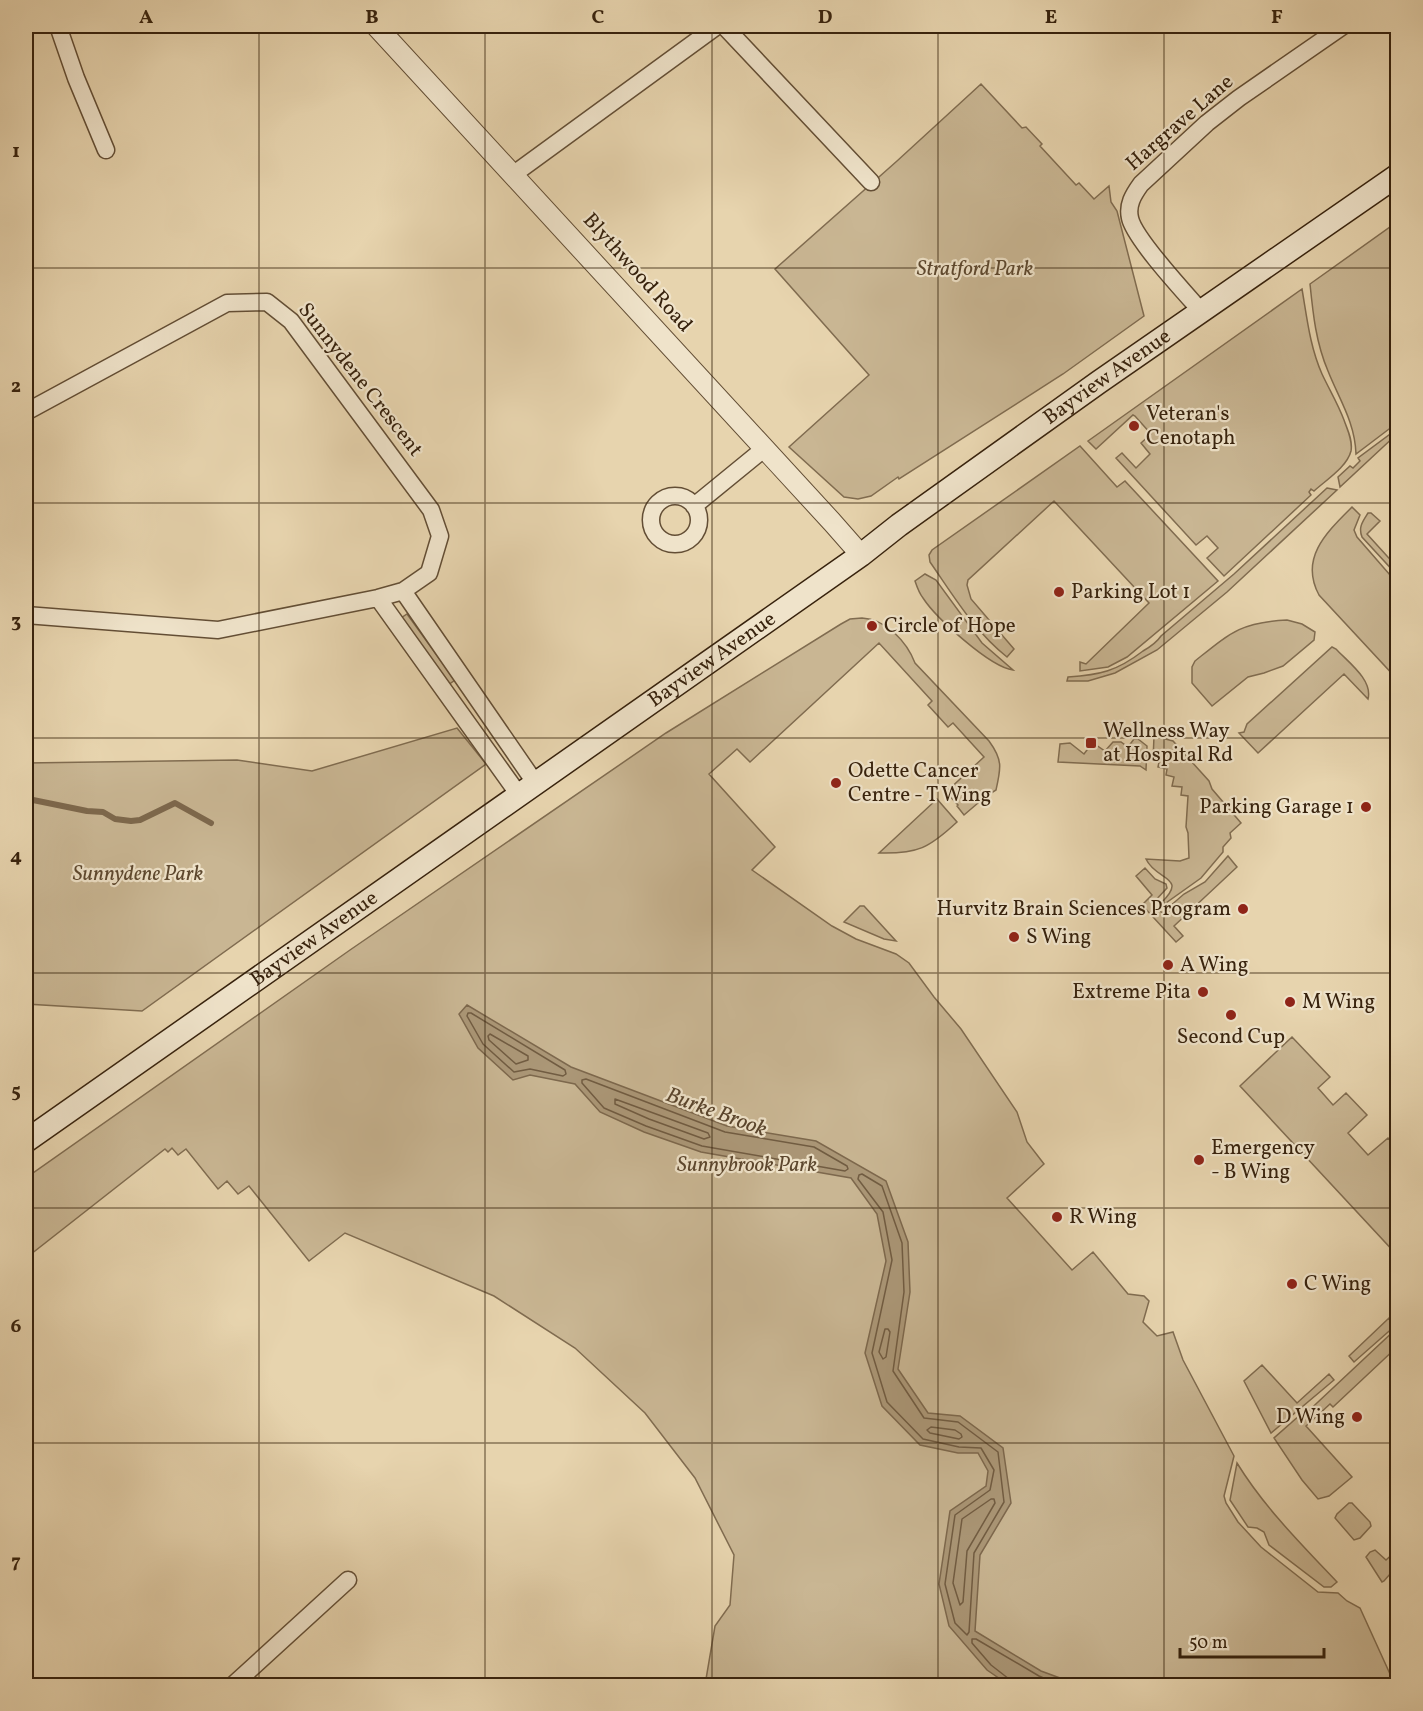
<svg xmlns="http://www.w3.org/2000/svg" width="1423" height="1711" viewBox="0 0 1423 1711" font-family="Vollkorn,serif">
<rect width="100%" height="100%" fill="#e7d4ae"/>
<filter id="stains"><feTurbulence type="fractalNoise" baseFrequency=".00333" numOctaves="4"/><feColorMatrix values="0 0 0 0 .2 0 0 0 0 .09 0 0 0 0 .02 0 0 0 .5 -.17"/></filter>
<radialGradient id="worn" r=".72"><stop offset=".6" stop-color="#630" stop-opacity="0"/><stop offset="1" stop-color="#630" stop-opacity=".3"/></radialGradient>
<path fill="#c9b693" stroke="#806c50" stroke-width="1.5" d="M981,84L1022,128L1026,127L1042,144L1040,146L1076,185L1079,183L1094,199L1109,186L1111,202L1117,211L1144,316L1063,374L899,479L898,477L871,496L858,499L844,497L789,447L869,375L775,269L897,161Z
M1397,222V423L1356,454C1355,422 1339,399 1328,371C1316,343 1313,314 1310,284Z
M1302,289C1307,318 1310,347 1322,374C1329,389 1338,404 1344,420C1347,429 1353,440 1351,451C1347,467 1326,480 1314,491L1311,489L1309,492L1311,495L1224,576L1207,558L1218,548L1207,536L1196,545L1116,458L1122,453L1136,468L1150,454L1141,443L1151,434L1135,416L1133,415L1096,449L1088,441Z
M1397,429V434L1340,487L1338,477L1350,466L1353,468L1360,461L1358,458Z
M1080,446L1117,487L1125,481L1218,581L1127,657L1108,667L1080,671V662L1086,664L1149,603L1054,501L968,580L967,585L971,599L1014,649L1007,657C975,632 953,595 930,562L929,555L932,550Z
M1327,488L1337,490L1227,592L1157,650L1115,673L1088,681H1067L1068,677C1100,675 1117,671 1143,651C1150,647 1157,642 1161,636L1234,574Z
M1352,507L1360,515L1354,530L1357,537L1397,583V679L1319,595C1299,558 1327,532 1352,507Z
M1368,513H1371L1380,521L1367,534L1397,567V575L1362,537C1358,527 1363,521 1368,513Z
M925,574L936,580L982,643L1013,670C990,667 936,618 923,598C919,593 917,587 915,581Z
M407,614L455,680L448,685L401,618Z
M862,618C886,619 907,642 915,663L989,741C1003,760 1001,768 996,790L985,797L964,815L957,806L958,805L946,792L984,757L953,723L948,727L928,705L932,701L879,643L750,762L737,749L709,774L775,847L752,870L832,926L856,939L896,954L909,963L934,997L961,1029L1017,1112L1027,1142L1044,1164L1007,1198L1072,1270L1093,1252L1128,1294L1144,1296L1149,1301L1143,1322L1157,1336L1173,1332L1183,1360L1234,1456L1224,1496L1226,1503L1238,1522L1261,1547L1318,1592L1338,1593L1347,1601L1360,1608L1395,1685H705L715,1626L730,1605L734,1555L695,1478L645,1413L575,1348L494,1296L345,1233L309,1261L249,1186L238,1194L227,1181L218,1189L186,1149L178,1155L172,1148L168,1152L165,1149L26,1258V1178L350,950L666,733L841,624L850,619Z
M1287,620L1302,624L1315,632L1314,640L1283,666L1264,673L1248,677L1212,706L1192,683V667L1195,661C1230,633 1241,622 1287,620Z
M1332,647L1336,649C1348,662 1373,680 1368,699L1344,674L1258,753L1239,733L1244,732L1247,724Z
M457,728L486,764L142,1011L26,1004V763L237,760L312,771Z
M1154,736L1173,741L1209,781L1212,789L1241,823L1230,833L1231,838L1223,847V852L1201,878L1163,905L1161,903C1189,876 1156,881 1146,859L1180,861L1189,858L1188,833L1186,827L1188,796L1181,795L1182,787L1172,786L1174,777L1166,775L1167,769L1158,767L1159,762L1153,761Z
M1134,739H1138L1147,746L1146,770L1140,766L1058,762L1060,744L1070,743L1084,754L1090,746L1096,745L1105,751L1113,742H1121L1128,747Z
M937,799L957,822C929,848 918,854 879,853Z
M1228,856L1237,867L1174,926L1183,936L1176,942L1142,905L1152,895L1136,876L1145,868L1155,879L1166,884L1167,888L1153,903L1162,913L1184,894L1205,882Z
M860,906H864L896,941L884,939L844,922Z
M1292,1037L1330,1077L1318,1088L1333,1105L1346,1093L1367,1115L1348,1133L1368,1155L1388,1138L1397,1148V1255L1240,1086Z
M1389,1318L1396,1325L1354,1362L1349,1356Z
M1397,1328V1347L1333,1407L1330,1404L1306,1426L1352,1477L1329,1496L1318,1499L1302,1480L1274,1438L1300,1415L1302,1417Z
M1262,1365L1297,1403L1329,1374L1334,1380L1271,1433L1244,1381Z
M1237,1463C1264,1507 1301,1544 1337,1582L1331,1587H1324L1269,1545L1264,1532L1257,1528L1248,1527L1230,1500Z
M1349,1503H1352L1370,1522L1371,1526L1360,1538L1354,1540L1335,1518L1337,1514Z
M1375,1550L1386,1560L1397,1550V1566L1384,1581L1382,1582L1366,1557L1370,1552Z"/>
<path fill="#ab9777" stroke="#7d684d" stroke-width="1.5" d="M467,1005L571,1067L727,1126L816,1141L886,1181L908,1242L910,1292L898,1369L928,1413L960,1416L1003,1448L1011,1503L980,1555L975,1631L1041,1671L1079,1685H1009L987,1670L949,1626L939,1584L950,1511L986,1486L988,1471L978,1453H958L920,1445L882,1406L865,1353L886,1261L877,1214L851,1178L701,1152L644,1132L600,1112L575,1084L530,1075L513,1080L478,1048L459,1014Z"/>
<g fill="none" stroke-linecap="round" stroke-linejoin="round">
<path stroke="#715c42" stroke-width="1.5" d="M468,1013H471L565,1070L566,1074L563,1076L530,1069L514,1072L483,1044L467,1016Z
M490,1034L528,1056V1060L516,1064L489,1040L488,1036Z
M586,1079L725,1132L814,1147L847,1166L848,1169L845,1171L702,1146L646,1126L604,1108L582,1083V1080Z
M615,1099L708,1133L710,1137L704,1139L649,1119L615,1104Z
M859,1175L862,1174L882,1186L902,1243L904,1292L893,1371L924,1418L958,1422L998,1452L1004,1502L974,1553L969,1632L967,1635L955,1623L945,1584L955,1515L990,1490L994,1470L981,1448L959,1447L923,1439L887,1402L872,1353L892,1260L883,1212L858,1179Z
M885,1329H888L890,1332L886,1357L883,1359L879,1352Z
M931,1427L955,1430L961,1434L962,1437L959,1439L930,1433L927,1430Z
M991,1499H994L995,1503L967,1551L963,1602L960,1605L953,1583L962,1519Z
M1011,1686L1009,1679L991,1665L972,1643V1639H976L1039,1676L1062,1686"/>
<path stroke="#7d684d" stroke-width="6" d="M26,800H33L87,811L103,812L115,819L131,821L140,820L175,803L211,823"/>
<g stroke="#634e35" stroke-width="19">
<path id="minor" d="M58,26L76,78L106,150
M724,26L871,182
M514,174L717,26
M1201,311C1185,293 1134,238 1130,218C1127,205 1133,195 1141,184L1207,123L1239,98L1343,26
M26,412L227,303L267,302L291,321L431,510L440,536L429,573L403,591L378,598L218,630L26,615
M651 520a24 24 0 1 1 48 0a24 24 0 1 1-48 0Z
M694,506L765,448
M403,591L536,784
M378,598L519,795
M26,1682L28,1686
M232,1686L348,1580"/>
</g>
<g stroke="#634e35" stroke-width="22">
<path id="tertiary" d="M376,26L832,522L861,555"/>
</g>
<g stroke="#37220d" stroke-width="25">
<g id="secondary">
<path id="s1" d="M26,1141L861,555L899,525L1099,382L1398,175"/>
</g>
</g>
<use href="#minor" stroke="#efe3ca" stroke-width="16"/>
<use href="#tertiary" stroke="#efe3ca" stroke-width="20"/>
<use href="#secondary" stroke="#efe3ca" stroke-width="22"/>
</g>
<path fill="none" stroke="#37220d" stroke-width="1.5" stroke-opacity="0.55" d="M259,26V1686M485,26V1686M712,26V1686M938,26V1686M1164,26V1686M26,268H1398M26,503H1398M26,738H1398M26,973H1398M26,1208H1398M26,1443H1398"/>
<g fill="#8f2418" stroke="#efe3ca" stroke-width="2">
<circle cx="1134" cy="426" r="6"/>
<circle cx="1059" cy="592" r="6"/>
<circle cx="872" cy="626" r="6"/>
<rect x="1085" y="737" width="12" height="12" rx="3"/>
<circle cx="836" cy="783" r="6"/>
<circle cx="1366" cy="807" r="6"/>
<circle cx="1243" cy="909" r="6"/>
<circle cx="1014" cy="937" r="6"/>
<circle cx="1168" cy="965" r="6"/>
<circle cx="1203" cy="992" r="6"/>
<circle cx="1290" cy="1002" r="6"/>
<circle cx="1231" cy="1015" r="6"/>
<circle cx="1199" cy="1160" r="6"/>
<circle cx="1057" cy="1217" r="6"/>
<circle cx="1292" cy="1284" r="6"/>
<circle cx="1357" cy="1417" r="6"/>
</g>
<g text-anchor="middle" dominant-baseline="central" stroke-width="4.5" stroke-linejoin="round" paint-order="stroke">
<g font-size="21" fill="#37220d" stroke="#efe3ca">
<text transform="translate(1180 123) rotate(-41)">Hargrave Lane</text>
<text transform="translate(637 273) rotate(48)">Blythwood Road</text>
<text stroke="none"><textPath href="#s1" startOffset="1324">Bayview Avenue</textPath></text>
<text transform="translate(360 380) rotate(52)">Sunnydene Crescent</text>
<text stroke="none"><textPath href="#s1" startOffset="838">Bayview Avenue</textPath></text>
<text stroke="none"><textPath href="#s1" startOffset="352">Bayview Avenue</textPath></text>
</g>
<g font-size="21" font-style="italic" fill="#5c472e" stroke="#efe3ca">
<text x="975" y="269">Stratford Park</text>
<text x="138" y="874">Sunnydene Park</text>
<text x="747" y="1165">Sunnybrook Park</text>
</g>
<g font-size="21" fill="#37220d" stroke="#efe3ca" text-anchor="start">
<text x="1146" y="414">Veteran's<tspan x="1146" dy="24">Cenotaph</tspan></text>
<text x="1071" y="592">Parking Lot 1</text>
<text x="884" y="626">Circle of Hope</text>
<text x="1103" y="731">Wellness Way<tspan x="1103" dy="24">at Hospital Rd</tspan></text>
<text x="848" y="771">Odette Cancer<tspan x="848" dy="24">Centre - T Wing</tspan></text>
<text x="1354" y="807" text-anchor="end">Parking Garage 1</text>
<text x="1231" y="909" text-anchor="end">Hurvitz Brain Sciences Program</text>
<text x="1026" y="937">S Wing</text>
<text x="1180" y="965">A Wing</text>
<text x="1191" y="992" text-anchor="end">Extreme Pita</text>
<text x="1302" y="1002">M Wing</text>
<text x="1231" y="1037" text-anchor="middle">Second Cup</text>
<text x="1211" y="1148">Emergency<tspan x="1211" dy="24">- B Wing</tspan></text>
<text x="1069" y="1217">R Wing</text>
<text x="1304" y="1284">C Wing</text>
<text x="1345" y="1417" text-anchor="end">D Wing</text>
</g>
<g font-size="22" font-style="italic" fill="#5a452d" stroke="#efe3ca">
<text transform="translate(716 1113) rotate(20)">Burke Brook</text>
</g>
</g>
<rect width="1423" height="1711" fill="none" stroke="#e7d4ae" stroke-width="66"/>
<path d="M1180 1648v9h144v-9" fill="none" stroke="#37220d" stroke-width="3"/>
<text x="1189" y="1648" font-size="18" fill="#37220d" stroke="#efe3ca" stroke-width="4.5" paint-order="stroke">50 m</text>
<rect x="33" y="33" width="1357" height="1645" fill="none" stroke="#37220d" stroke-width="2"/>
<g font-size="20" text-anchor="middle" font-weight="bold" fill="#37220d">
<text x="146" y="23">A</text>
<text x="372" y="23">B</text>
<text x="598" y="23">C</text>
<text x="825" y="23">D</text>
<text x="1051" y="23">E</text>
<text x="1277" y="23">F</text>
<text x="16" y="157">1</text>
<text x="16" y="392">2</text>
<text x="16" y="627">3</text>
<text x="16" y="862">4</text>
<text x="16" y="1097">5</text>
<text x="16" y="1332">6</text>
<text x="16" y="1567">7</text>
</g>
<rect width="100%" height="100%" filter="url(#stains)"/>
<rect width="100%" height="100%" fill="url(#worn)"/>
</svg>
